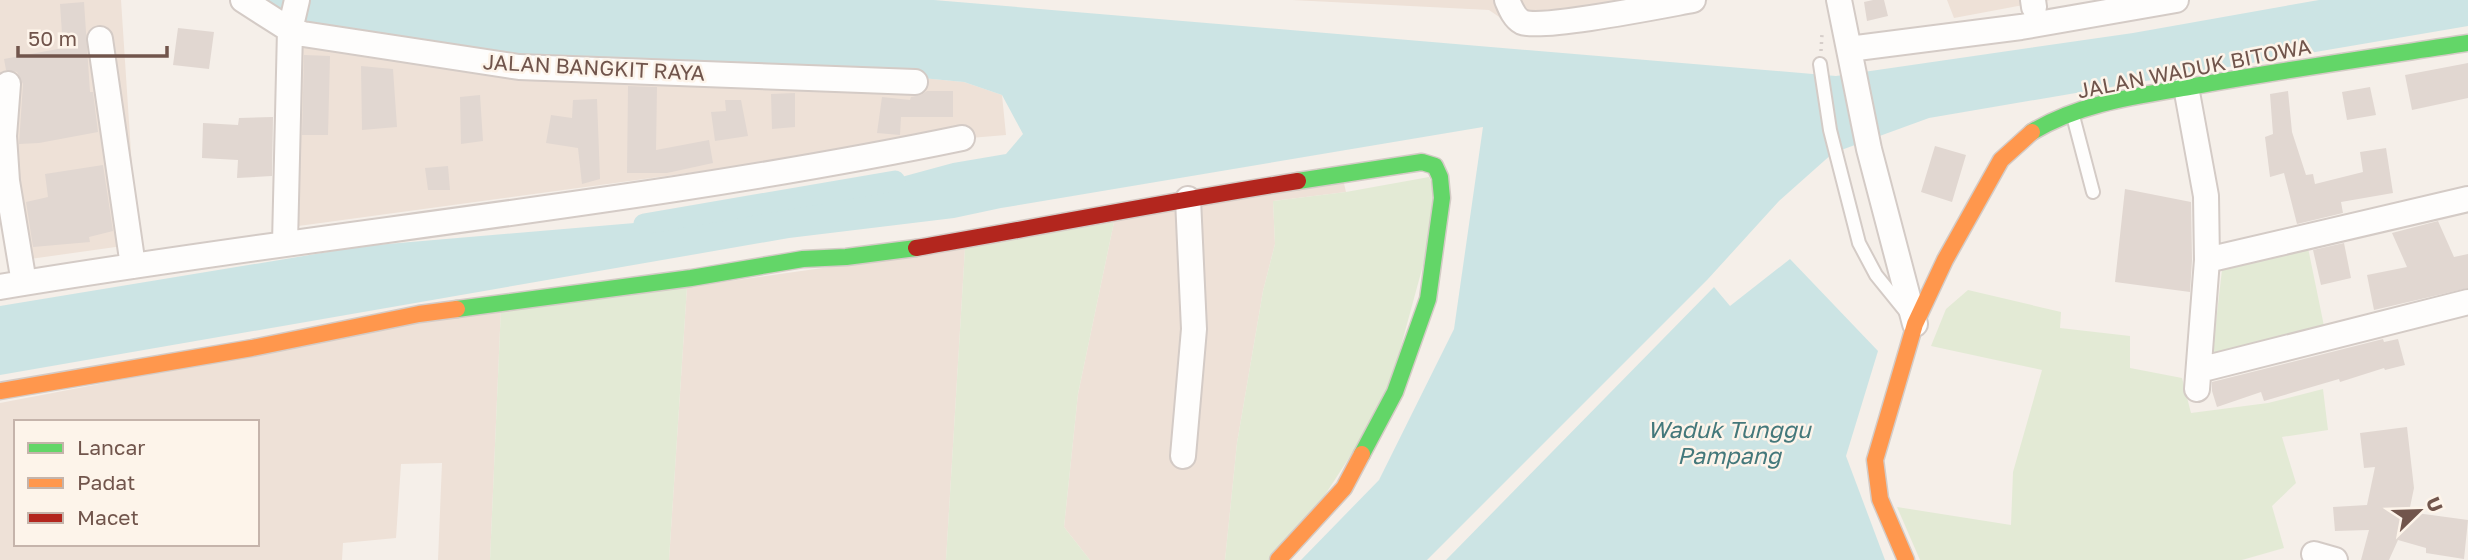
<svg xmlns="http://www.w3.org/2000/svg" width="2468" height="560" viewBox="0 0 2468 560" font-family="'Golos Text',sans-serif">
<rect width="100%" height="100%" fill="#f5efe9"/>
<path fill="#eee1d7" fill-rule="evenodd" d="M0,0H121L137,244L23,260L0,103Z
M1292,0H1709L1518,30L1489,10Z
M1947,0H2050L1954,18Z
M314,30L805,67L964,82L1002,95L1006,135L910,143L291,227L299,50Z
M1340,166L1346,192L1273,201L1275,244L1263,291L1237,443L1225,560H1090L1064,527L1078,394L1114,222Z
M965,248L946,560H669L687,287Z
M501,307L490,560H438L442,463L401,464L396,538L343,543L342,560H0V403ZM16,422H257V544H16Z"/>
<path fill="#e3ead5" d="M1429,177L1440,203L1386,401L1321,501L1268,560H1225L1237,443L1263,291L1275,244L1273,201L1346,192Z
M1114,222L1078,394L1064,527L1090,560H946L965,248Z
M2307,243L2324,326L2212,357L2223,261Z
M687,287L669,560H490L501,307Z
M1968,290L2061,312L2060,328L2130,336V368L2182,378L2191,413L2268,403L2323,389L2328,430L2282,437L2296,483L2272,506L2284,548L2242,560H1920L1897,507L2011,525L2013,472L2042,370L1931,346L1946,309Z"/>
<path fill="#cce4e4" d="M262,0H934L1836,76L2133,33L2319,0H2468V26L1929,118L1833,153L1779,201L1708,279L1427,560H1301L1379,480L1454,329L1483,127L1001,208L954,218L789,238L0,375V306L364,246L776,211L953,163L1006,154L1023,134L1002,95L964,82L805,67L442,60L314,30Z
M1790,259L1878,351L1846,456L1885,560H1446L1714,287L1730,306Z"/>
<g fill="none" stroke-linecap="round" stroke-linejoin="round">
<path stroke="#cce4e4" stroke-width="21" d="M644,224L895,181"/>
</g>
<path fill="#e1d7d1" d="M1873,0H1884L1888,16L1867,21L1864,2Z
M84,2L90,92H93L98,132L39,143L19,144L23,84L17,72L6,70L4,59L63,48L60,4Z
M178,28L214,32L209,69L173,65Z
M304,55L330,56L328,135H302Z
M2468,63V98L2412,110L2405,75Z
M361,66L393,69L397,127L362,130Z
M628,86L657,87L656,150L709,140L713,163L667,173H627Z
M2370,87L2376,115L2347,120L2342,92Z
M927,91H953V117H901L900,135L877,133L882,97L910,100L911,97L921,95Z
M2288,91L2292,132L2306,175L2313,174L2315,184L2363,172L2360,152L2386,148L2393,193L2341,202L2343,213L2297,224L2284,173L2270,177L2265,137L2273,134L2270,94Z
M795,93V127L772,129L771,94Z
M480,95L483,141L461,144L460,97Z
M597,99L600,179L582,184L578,148L546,143L551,115L572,118L573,100Z
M725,100H741L748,136L715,141L711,112L726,111Z
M273,117L272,176L237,178L238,160L202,158L203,123L238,125L239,118Z
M1935,146L1966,155L1952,202L1921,192Z
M103,165L113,231L89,237L90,242L33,247L26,202L48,197L45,174Z
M448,166L450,190H428L425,168Z
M2125,189L2191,202L2192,260L2190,292L2115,282Z
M2438,221L2454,257L2468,254V288L2374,310L2367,275L2407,267L2392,233Z
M2344,243L2351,278L2321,285L2313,250Z
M2383,339L2384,342L2398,339L2405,365L2385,370L2384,368L2340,382L2339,379L2264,401L2261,392L2217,407L2212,391V382Z
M2407,427L2414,488L2409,512L2468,520L2464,559L2426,553V548L2398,540L2389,560H2361L2369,530L2335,531L2333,507L2367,505L2375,467L2364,468L2360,433Z"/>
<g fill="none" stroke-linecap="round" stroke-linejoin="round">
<g stroke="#d4cbc6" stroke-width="16">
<path id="lane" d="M1820,64L1830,130L1859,243L1876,275L1906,312
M2073,116L2093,192"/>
</g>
<g stroke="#d4cbc6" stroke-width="28">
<path id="street" d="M243,0L290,30L303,34L519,67L915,82
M1507,0C1510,7 1514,18 1522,22C1541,30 1665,5 1693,0
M1839,0L1869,149L1915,324
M2033,0L2034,7
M100,39L133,266
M1849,49L2021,27L2176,0
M8,84L4,136L7,181L24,283
M2186,87L2206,196L2207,260L2197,389
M285,243L290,30L297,0
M2207,260L2468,199
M0,287C320,233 644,204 962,138
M2199,370L2468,302
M1183,456L1194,329L1188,199
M2314,554L2335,560"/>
</g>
<g stroke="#d4cbc6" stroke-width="19">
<path id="fast" d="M2032,132C2080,103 2136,96 2189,87C2282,70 2375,57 2468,43
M1298,181L1422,162L1435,166L1440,177L1442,198L1428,299L1395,392L1362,454
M457,309L691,278L803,259L846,257L916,248"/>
</g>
<g stroke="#d4cbc6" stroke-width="19">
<path id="slow" d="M0,391L252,348L419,314L457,309
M1278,560L1344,488L1362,454
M1906,560L1880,499L1875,460L1915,324L1945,260L2001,160L2032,132"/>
</g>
<g stroke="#d4cbc6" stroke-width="19">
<path id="jam" d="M916,248C1044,226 1170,201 1298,181"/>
</g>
<path stroke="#d6ceca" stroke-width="3.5" stroke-dasharray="2 5" stroke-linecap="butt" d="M1821,51L1822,34"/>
<use href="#lane" stroke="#fefdfc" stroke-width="12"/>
<use href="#street" stroke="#fefdfc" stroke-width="24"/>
<use href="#fast" stroke="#63d668" stroke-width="16"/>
<use href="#slow" stroke="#ff974d" stroke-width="16"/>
<use href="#jam" stroke="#b3261e" stroke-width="16"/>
</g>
<g text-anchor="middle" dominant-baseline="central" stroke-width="5" stroke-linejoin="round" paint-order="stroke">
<g font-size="21" fill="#71554c" stroke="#fdf4ea">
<text transform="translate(594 67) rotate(3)">JALAN BANGKIT RAYA</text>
<text transform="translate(2194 68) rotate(-11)">JALAN WADUK BITOWA</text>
</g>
<g font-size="23" font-style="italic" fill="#44787b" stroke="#fdf4ea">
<text x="1729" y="429">Waduk Tunggu<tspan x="1729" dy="26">Pampang</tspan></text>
</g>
</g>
<rect x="14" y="420" width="245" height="126" fill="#fdf4ea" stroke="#c5b4ab" stroke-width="2"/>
<rect x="28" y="443" width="35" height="10" fill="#63d668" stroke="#c5b4ab" stroke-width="2"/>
<text x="77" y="455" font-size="21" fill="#71554c">Lancar</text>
<rect x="28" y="478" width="35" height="10" fill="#ff974d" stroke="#c5b4ab" stroke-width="2"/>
<text x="77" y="490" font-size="21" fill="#71554c">Padat</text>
<rect x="28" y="513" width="35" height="10" fill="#b3261e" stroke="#c5b4ab" stroke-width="2"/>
<text x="77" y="525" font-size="21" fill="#71554c">Macet</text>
<g transform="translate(2419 511) rotate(67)" stroke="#fdf4ea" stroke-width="5" paint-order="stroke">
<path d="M0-5L12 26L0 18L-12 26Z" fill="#71554c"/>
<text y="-10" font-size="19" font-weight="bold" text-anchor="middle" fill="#71554c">U</text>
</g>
<path d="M18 46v10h149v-10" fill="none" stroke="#71554c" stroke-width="3.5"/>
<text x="28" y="46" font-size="21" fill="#71554c" stroke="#fdf4ea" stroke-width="5" paint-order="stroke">50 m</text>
</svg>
